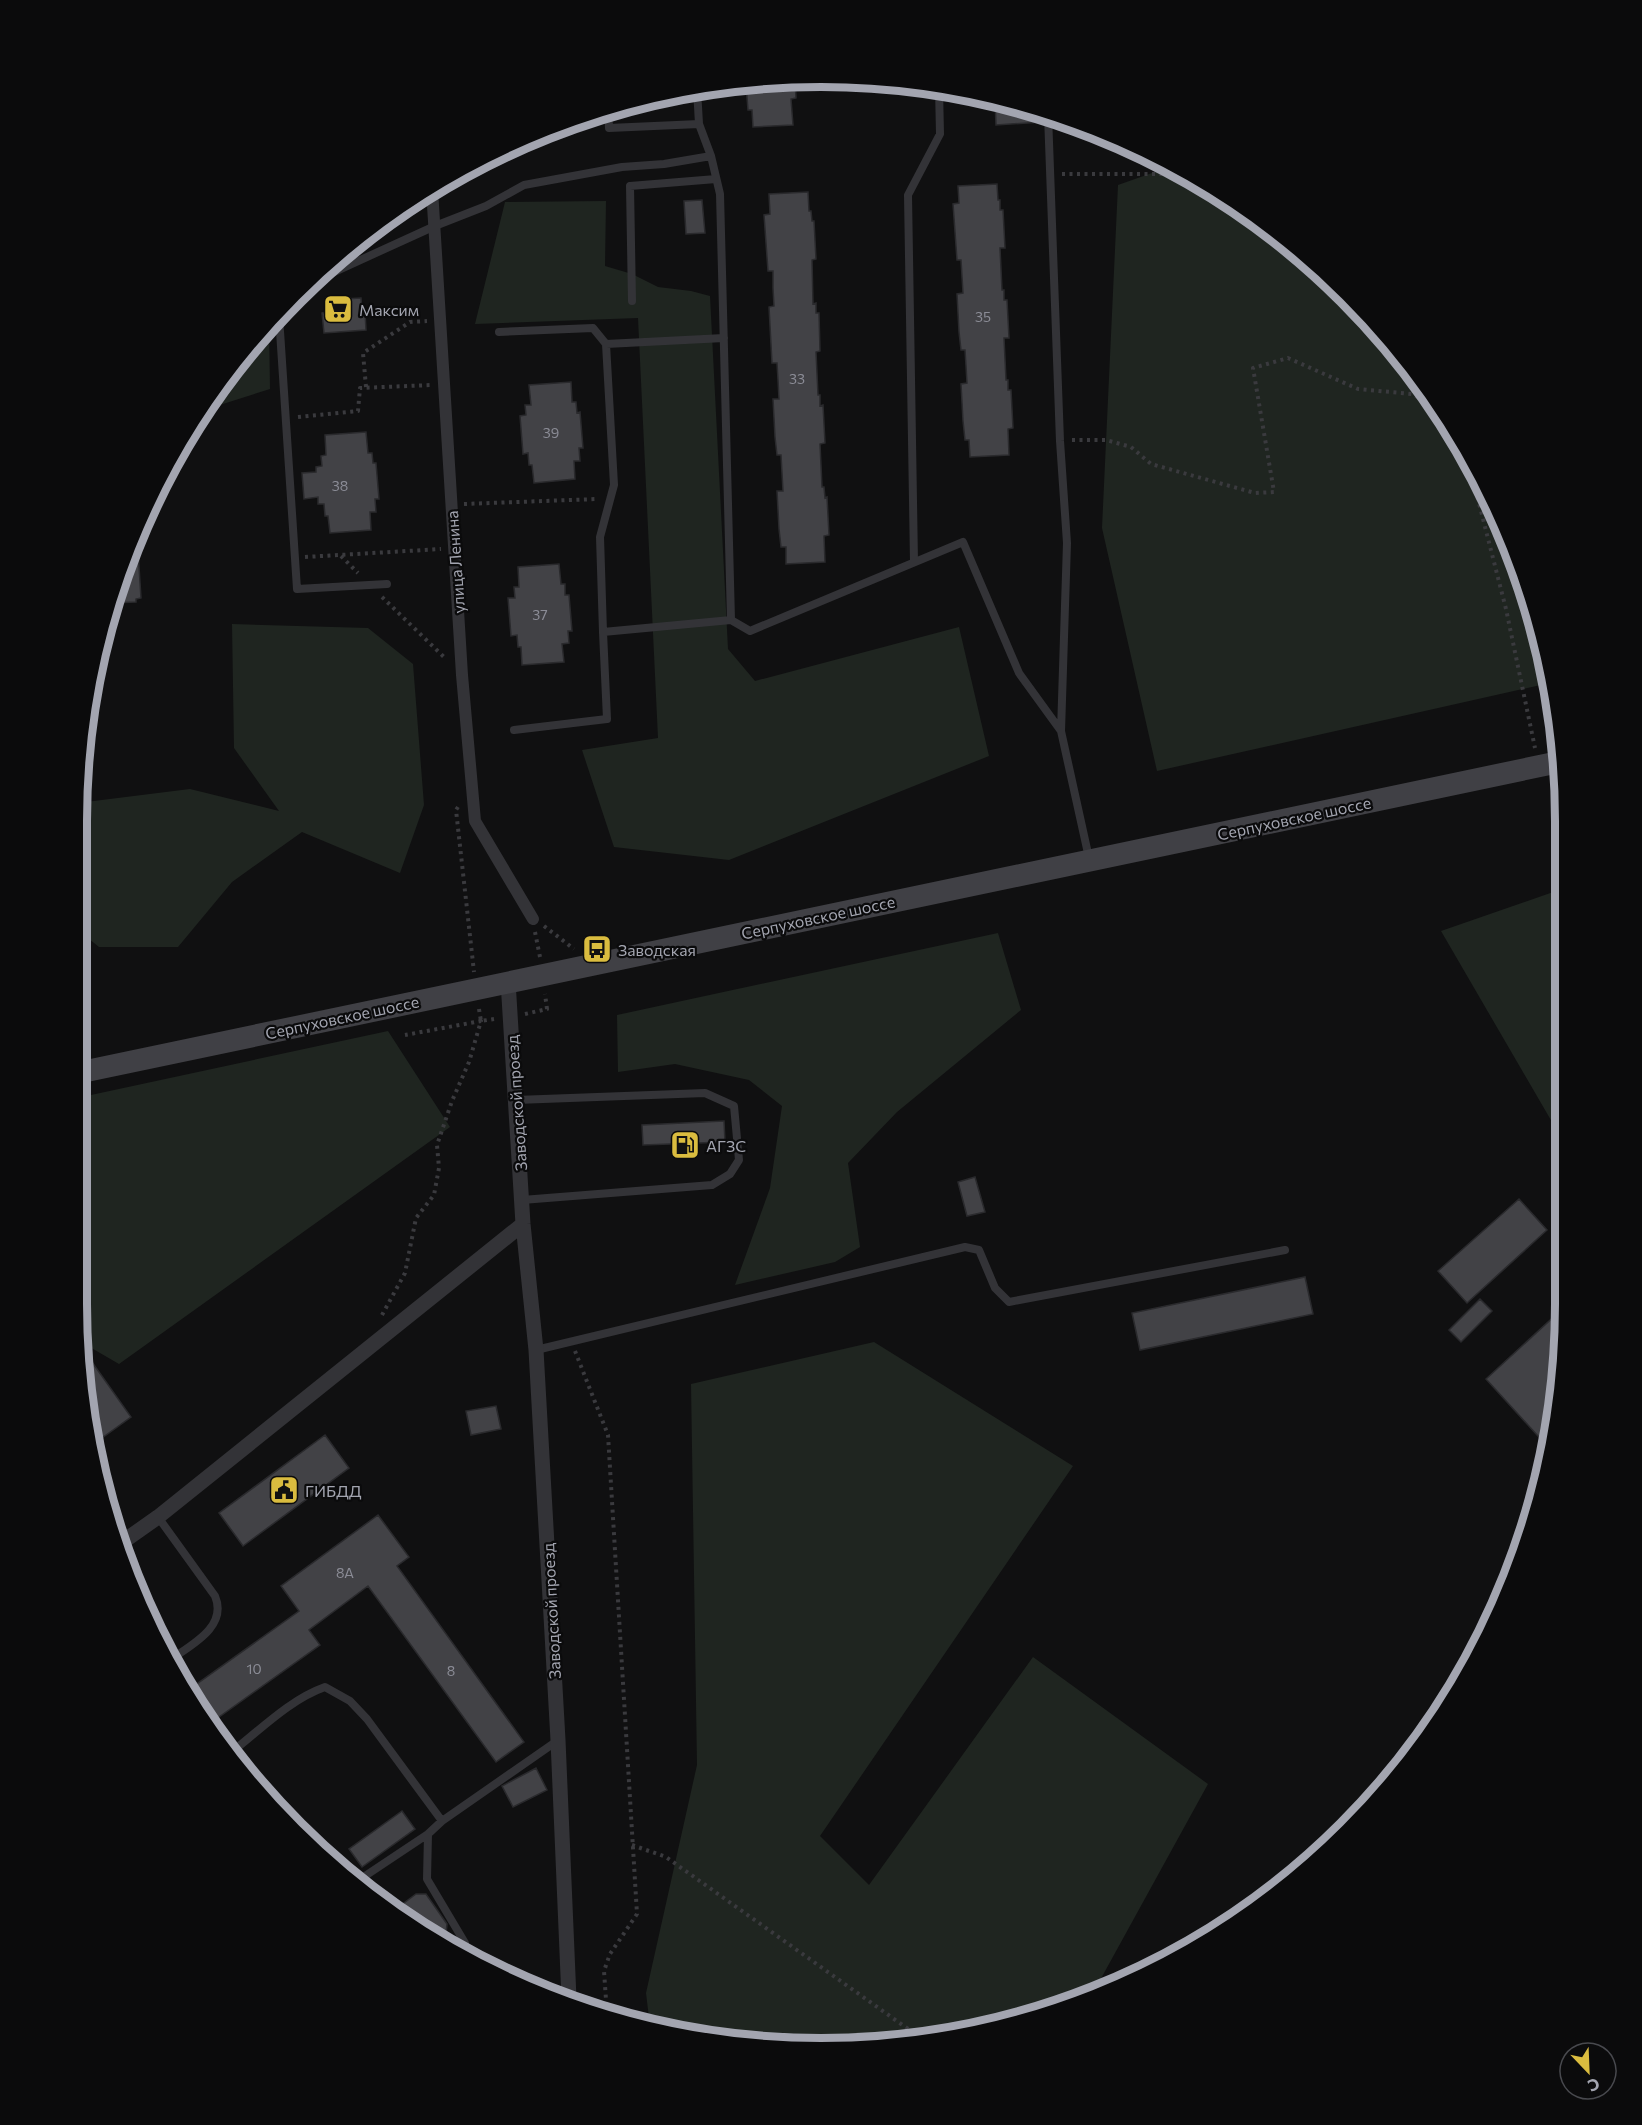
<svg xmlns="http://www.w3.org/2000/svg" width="1642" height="2125" viewBox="0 0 1642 2125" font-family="Commissioner,sans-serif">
<rect width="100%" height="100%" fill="#101011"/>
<path fill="#1f2520" d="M1169,167L1235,202L1348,295L1440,408L1526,581L1550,683L1157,771L1102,528L1118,185Z
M606,201L605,266L632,274L658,287L691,291L710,296L728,649L755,681L959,627L989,756L729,860L614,847L582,750L658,738L638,318L475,324L505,202Z
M269,327L270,389L204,410L230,368Z
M232,624L368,628L413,664L424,805L400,873L302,832L232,882L178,947H99L78,930V803L190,789L279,811L234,748Z
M84,735L87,786L78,788V773Z
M1559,890V1134L1441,931Z
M998,933L1021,1010L897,1112L848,1163L860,1247L835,1262L735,1285L770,1188L782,1106L749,1080L675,1064L618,1072L617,1015Z
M388,1031L450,1127L119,1364L88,1346L82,1349L77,1304V1098Z
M874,1342L1073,1466L820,1836L869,1885L1033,1657L1208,1784L1093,1993L1014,2023L821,2048L650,2026L646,1993L697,1765L691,1384Z"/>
<path fill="#424246" stroke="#2a2a2d" stroke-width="1.5" d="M795,79L796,98L791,99L793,125L753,127L752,110H748L746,84Z
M995,100L1042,114V122L996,125Z
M997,184L998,200H1000V210H1003L1005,248H1000L1002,290H1004V300H1007L1009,338H1004L1006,380H1008V390H1011L1013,428L1008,429L1009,455L970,457L969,440H965L963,421L961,384L967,383L966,366L965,350H961L959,332L957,294L963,293L961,260H957L953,204L959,203L958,186Z
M808,192L809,211H811L812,221H814L816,259L812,260L813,304L816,303V313H819L820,351L816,352L818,395H820V406L823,405L825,443L820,444L822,487H824L825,498L827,497L829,535L824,536L825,562L786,564V547H781L779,529L777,491H783L781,455H777L775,437L773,399H779L778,380L777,363H772L769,307L774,306L773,288V271H768L764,215L770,214L769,194Z
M702,200L705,233L686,234L684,201Z
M361,298L362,312H365L366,330L324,333L322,313L326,312V300Z
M571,382L572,402H576L577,413L580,412L583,448H579L580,461H574L575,479L534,483L532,465H529L528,453L523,454L520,416L526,415L525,405H531L529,385Z
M366,432L368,453H372L373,463H376L379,499H375L376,512H370L371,530L330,533L328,516H325L324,504H318V497L304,499L302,473L316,472V467L322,466L321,456L326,455L325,435Z
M137,535L141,598L136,599V602L111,603Z
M559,564L561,584H565V595H569L572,631H568L569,643L562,644L564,662L522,665L521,647H518L517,635L511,636L508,598H515L514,587H519L518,567Z
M724,1121L725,1142L643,1145L642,1125Z
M975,1177L985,1212L967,1216L958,1182Z
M1519,1199L1547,1230L1467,1303L1438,1271Z
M1305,1277L1313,1314L1140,1350L1132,1313Z
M1480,1299L1492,1311L1461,1342L1449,1330Z
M1559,1312V1402L1547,1446L1486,1379Z
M82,1348L131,1417L95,1443L86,1379Z
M496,1406L501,1429L471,1435L466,1411Z
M325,1435L349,1468L243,1546L219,1513Z
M378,1515L409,1557L397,1566L524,1742L496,1762L368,1586L309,1630L320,1645L212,1722L187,1691L299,1611L281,1586Z
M536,1768L547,1790L513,1807L502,1786Z
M402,1811L415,1829L362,1867L349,1849Z
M416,1894H426L447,1924L446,1934L437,1940L396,1909Z"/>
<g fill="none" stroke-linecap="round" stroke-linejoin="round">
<path stroke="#3a3a3e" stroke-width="4" stroke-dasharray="3 4.5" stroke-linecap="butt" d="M1062,174H1182
M366,387L363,353L410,322L427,321
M298,417L358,411L360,388L431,385
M1072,440H1106L1131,447L1151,464L1255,493L1274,492L1253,368L1288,358L1358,389L1412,394L1441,409
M1470,468L1506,609L1535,748
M464,504L597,499
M341,556L358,573
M305,557L441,549
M382,597L446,659
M458,807L456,810L474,972
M544,926L574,949
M535,932L540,957
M479,1009L481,1021L494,1019
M525,1014L547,1009L545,994
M382,1315L405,1273L416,1218L434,1195L439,1168L437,1145L452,1101L469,1062L481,1021L405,1035
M575,1351L608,1435L637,1914L610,1954L604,1971L607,2014
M632,1845L666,1857L918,2036"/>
<path stroke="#333337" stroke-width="8" d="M697,89L699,124
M608,111L609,128L699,124L711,156L720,194L731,620L750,631L963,542L1019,673L1061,731L1089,858
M1048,115L1060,441L1067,543L1061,731
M310,283L435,226L486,206L524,185L622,167L664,164L711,156
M632,301L630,186L716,179
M279,316L297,589L387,584
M499,332L593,328L606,344
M724,338L606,344L614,485L600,537L603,632L731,620
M914,562L908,195L940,134L939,88
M514,730L607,719L603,632
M516,1100L705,1093L734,1106L739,1160L730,1174L712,1185L522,1200
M536,1350L965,1247L979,1250L995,1288L1009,1302L1285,1250
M158,1517L215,1596C228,1627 191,1645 170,1660
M233,1751C262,1728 291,1699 325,1687L350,1701L367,1719L442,1821
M359,1880L428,1834
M462,1954L465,1943L427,1879L428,1834L442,1821L557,1741"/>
<path stroke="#333337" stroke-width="12" d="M432,189L462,675L475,821L533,919"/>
<path stroke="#333337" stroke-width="15" d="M508,981L523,1224L536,1350L558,1740L569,1999
M121,1543L158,1517L523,1224"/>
<path stroke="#404045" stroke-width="22" d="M77,1073L1559,762"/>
</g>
<defs>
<g id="supermarket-square" transform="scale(1.5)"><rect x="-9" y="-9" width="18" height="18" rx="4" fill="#dabc3f" stroke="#0b0b0c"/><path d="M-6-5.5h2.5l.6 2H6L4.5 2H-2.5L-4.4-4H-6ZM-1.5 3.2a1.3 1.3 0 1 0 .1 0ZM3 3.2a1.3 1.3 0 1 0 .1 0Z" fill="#111"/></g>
<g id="bus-square" transform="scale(1.5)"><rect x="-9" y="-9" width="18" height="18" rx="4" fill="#dabc3f" stroke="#0b0b0c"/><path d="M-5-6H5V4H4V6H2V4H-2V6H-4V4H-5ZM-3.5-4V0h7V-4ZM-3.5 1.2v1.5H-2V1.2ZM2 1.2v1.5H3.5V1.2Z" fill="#111"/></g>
<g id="fuel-square" transform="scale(1.5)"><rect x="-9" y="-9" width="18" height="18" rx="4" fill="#dabc3f" stroke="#0b0b0c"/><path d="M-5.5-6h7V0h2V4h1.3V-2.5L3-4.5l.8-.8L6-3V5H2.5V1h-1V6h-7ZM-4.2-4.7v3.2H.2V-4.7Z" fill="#111"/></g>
<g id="civic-square" transform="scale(1.5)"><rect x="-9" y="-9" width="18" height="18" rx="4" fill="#dabc3f" stroke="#0b0b0c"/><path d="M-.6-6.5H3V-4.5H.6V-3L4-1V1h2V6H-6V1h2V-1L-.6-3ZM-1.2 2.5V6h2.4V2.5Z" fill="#111"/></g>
</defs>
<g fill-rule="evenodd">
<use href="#supermarket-square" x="338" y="309"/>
<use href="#bus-square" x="597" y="949"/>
<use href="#fuel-square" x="685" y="1145"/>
<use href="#civic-square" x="284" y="1490"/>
</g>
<g text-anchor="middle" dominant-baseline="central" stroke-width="4.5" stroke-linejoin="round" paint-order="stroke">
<g font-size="14" fill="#8b8c96">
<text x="983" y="316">35</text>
<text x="797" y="378">33</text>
<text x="551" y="432">39</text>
<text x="340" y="485">38</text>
<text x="540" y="614">37</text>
<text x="345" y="1572">8А</text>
<text x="254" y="1668">10</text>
<text x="451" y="1670">8</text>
</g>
<g font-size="16" fill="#a3a5b0" stroke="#0b0b0c" text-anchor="start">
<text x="359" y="309">Максим</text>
<text x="618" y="949">Заводская</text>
<text x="706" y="1145">АГЗС</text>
<text x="305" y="1490">ГИБДД</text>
</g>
<g font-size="16" fill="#a3a5b0" stroke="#0b0b0c">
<text transform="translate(455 562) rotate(-94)">улица Ленина</text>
<text transform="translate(1294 818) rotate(-12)">Серпуховское шоссе</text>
<text transform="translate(818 917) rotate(-12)">Серпуховское шоссе</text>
<text transform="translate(342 1017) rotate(-12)">Серпуховское шоссе</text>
<text transform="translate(516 1103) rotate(-94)">Заводской проезд</text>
<text transform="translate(551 1611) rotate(-93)">Заводской проезд</text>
</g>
</g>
<path d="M0 0H1642V2125H0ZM821 87H821A734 734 0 0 1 1555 821V1304A734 734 0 0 1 821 2038H821A734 734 0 0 1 87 1304V821A734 734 0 0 1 821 87Z" fill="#0b0b0c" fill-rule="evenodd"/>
<path fill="none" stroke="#a3a5b0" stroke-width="8" d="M821 87H821A734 734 0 0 1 1555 821V1304A734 734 0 0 1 821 2038H821A734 734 0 0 1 87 1304V821A734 734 0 0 1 821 87Z"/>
<g transform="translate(1588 2071) rotate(157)"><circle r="28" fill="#0b0b0c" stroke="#48494e" stroke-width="1.5"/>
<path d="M0-4.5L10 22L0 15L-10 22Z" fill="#dabc3f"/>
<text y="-9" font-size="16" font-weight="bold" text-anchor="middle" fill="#a3a5b0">С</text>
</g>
</svg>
